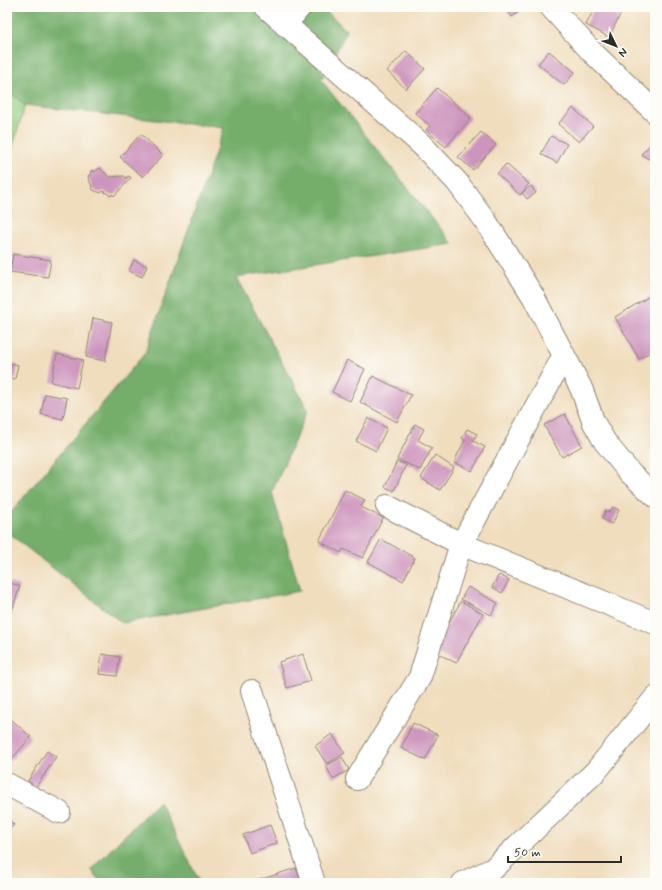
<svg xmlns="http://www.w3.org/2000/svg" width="662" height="890" viewBox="0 0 662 890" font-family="Mynerve,sans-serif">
<rect width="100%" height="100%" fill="#fdfcf7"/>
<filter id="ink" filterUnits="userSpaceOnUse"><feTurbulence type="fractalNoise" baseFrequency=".025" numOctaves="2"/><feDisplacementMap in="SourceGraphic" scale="8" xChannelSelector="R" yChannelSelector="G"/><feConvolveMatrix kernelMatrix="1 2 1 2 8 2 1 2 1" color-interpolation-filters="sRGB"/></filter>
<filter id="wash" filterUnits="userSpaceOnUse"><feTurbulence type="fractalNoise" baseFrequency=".012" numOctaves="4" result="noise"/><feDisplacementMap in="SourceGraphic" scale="16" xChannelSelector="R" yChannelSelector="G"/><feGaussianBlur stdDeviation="0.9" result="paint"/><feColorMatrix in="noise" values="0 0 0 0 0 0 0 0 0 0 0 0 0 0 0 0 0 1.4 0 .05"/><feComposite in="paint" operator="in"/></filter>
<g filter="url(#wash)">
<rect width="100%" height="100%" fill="#f0ddbd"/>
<path fill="#92c97b" stroke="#5e7a53" d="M7,90L25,105L7,167Z"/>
<path fill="#75ad6b" stroke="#506c4b" d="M7,7H322L347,31L321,80L453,244L236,277L308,410L272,492L300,591L122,623L7,532V517L145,353L224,128L25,105L7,90Z
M159,801L200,883H101L91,869Z"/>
<g id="blocks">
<path fill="#cd94bd" d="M505,7H521L523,9L512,17Z
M595,7H624L609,37L586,25Z
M406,51L425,69L406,89L387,71Z
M549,51L575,72L564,85L538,64Z
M437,88L471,118L446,147L426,130L430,126L415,113Z
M573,108L593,126L579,142L558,124Z
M481,132L496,145L473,170L458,157Z
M141,134L163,155L143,177L120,157Z
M551,136L567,144L557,163L541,154Z
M655,140V153L648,159L641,154Z
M506,164L529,184L520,195L497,174Z
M100,168L109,177L124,176L126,178L129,176L131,178L114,196L112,194L111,196L103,191L101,193L93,190L88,176L91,174L90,172L92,170L94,172Z
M531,186L536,193L527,199L522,193Z
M13,254L51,260L48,277L10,272Z
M134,260L147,266L142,277L129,271Z
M655,293V323L651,325L655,331V349L639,359L615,317Z
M93,318L112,322L105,361L86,357Z
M57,354L83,360L77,388L51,382Z
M347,360L365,369L350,401L332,392Z
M7,362L18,365L15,379L7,377Z
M373,376L411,395L397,422L360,402Z
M45,394L67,398L63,419L41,414Z
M565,414L582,446L562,457L544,425Z
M368,418L387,428L376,451L356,441Z
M415,424L424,429L418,440L432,448L420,470L397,459Z
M467,429L477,434L473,441L485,447L472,471L454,462L465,440L462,438Z
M435,455L454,468L440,490L421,478Z
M397,461L406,465L394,491L385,487Z
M345,490L365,500L361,507L383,518L363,558L343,549L341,553L319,541Z
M613,507L619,510L612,524L602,519L606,510L609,512Z
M381,539L415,558L403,581L368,562Z
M499,575L509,580L502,593L492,587Z
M7,582L20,586L7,626Z
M468,587L498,603L491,615L461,599Z
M461,601L483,614L456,663L433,651Z
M102,654L120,657L117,676L99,674Z
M303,654L311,681L287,688L279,662Z
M11,719L31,737L10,761L7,758V723Z
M413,723L438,735L425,760L401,748Z
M332,734L345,753L327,764L315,746Z
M47,751L56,757L36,787L28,781Z
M342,757L349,770L333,779L326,766Z
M7,818L14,825L7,832Z
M270,825L277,843L250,853L243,835Z
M296,868L301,883H250Z"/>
</g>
</g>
<g filter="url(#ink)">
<use href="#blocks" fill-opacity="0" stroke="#8e8474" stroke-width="1"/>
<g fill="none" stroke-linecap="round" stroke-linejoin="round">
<g stroke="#8e8474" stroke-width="24">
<path id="minor" d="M266,7L421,144L457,182L485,220L533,296L581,388L594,423L605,442L630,473L655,496
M551,7L592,52L655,112
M285,25L300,7
M387,506L461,544L655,623
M252,691L314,883
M357,779L420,677L460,547L564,355
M7,784L59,812
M463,883L493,869L596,771L655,698"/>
</g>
<use href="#minor" stroke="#fff" stroke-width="22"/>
</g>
</g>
<rect width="662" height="890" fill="none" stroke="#fdfcf7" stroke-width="24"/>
<g transform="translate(616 46) rotate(133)" stroke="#fdfcf7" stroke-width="3" paint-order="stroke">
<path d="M0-3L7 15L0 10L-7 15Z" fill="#2b2b2b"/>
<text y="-6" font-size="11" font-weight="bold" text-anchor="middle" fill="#2b2b2b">N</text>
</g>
<path d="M508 856v6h113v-6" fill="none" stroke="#2b2b2b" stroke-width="2"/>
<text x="514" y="856" font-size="12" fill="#2b2b2b" stroke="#fdfcf7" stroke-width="3" paint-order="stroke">50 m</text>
</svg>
